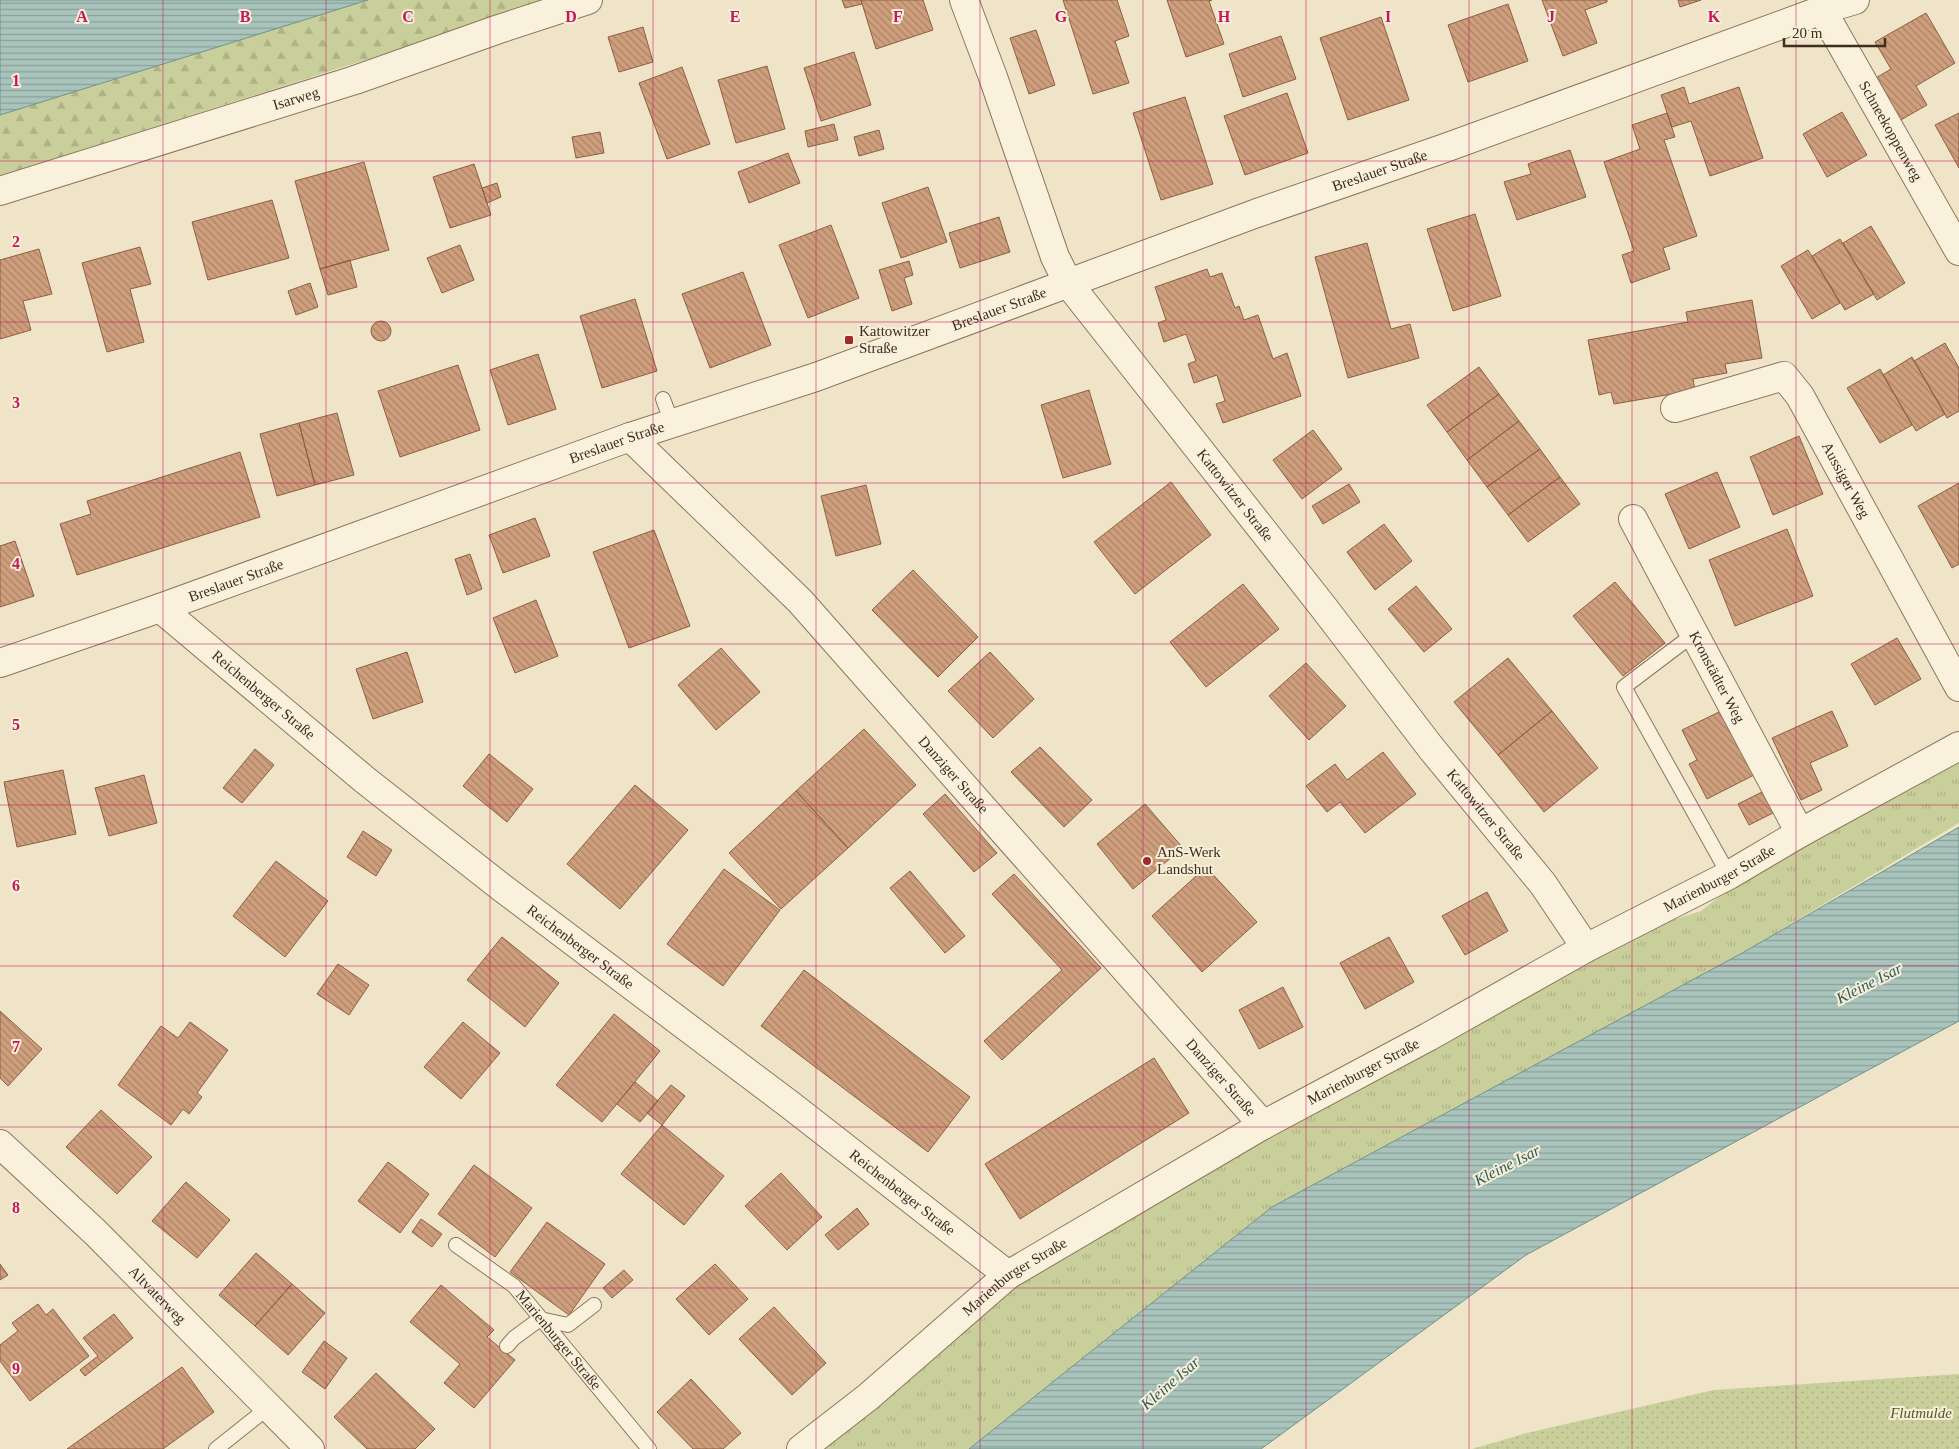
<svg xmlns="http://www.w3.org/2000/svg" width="1959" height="1449" viewBox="0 0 1959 1449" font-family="'Times New Roman',serif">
<defs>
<pattern id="grass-tufts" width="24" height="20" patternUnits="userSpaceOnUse" patternTransform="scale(1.25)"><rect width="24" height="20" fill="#c9cf9b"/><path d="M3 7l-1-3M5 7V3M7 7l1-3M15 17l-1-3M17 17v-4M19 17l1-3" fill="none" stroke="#aeb285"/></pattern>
<pattern id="forest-firs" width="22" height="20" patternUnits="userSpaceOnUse" patternTransform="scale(1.25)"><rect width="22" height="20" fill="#c9cf9b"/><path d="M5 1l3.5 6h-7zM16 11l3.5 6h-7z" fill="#aeb285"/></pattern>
<pattern id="park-dots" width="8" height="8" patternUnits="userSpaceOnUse" patternTransform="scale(1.25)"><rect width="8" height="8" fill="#c9cf9b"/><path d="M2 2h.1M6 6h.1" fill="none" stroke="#aeb285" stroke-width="1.8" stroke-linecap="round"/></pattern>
<pattern id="water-rules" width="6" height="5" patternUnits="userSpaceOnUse" patternTransform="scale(1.25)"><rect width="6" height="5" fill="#a9c4bc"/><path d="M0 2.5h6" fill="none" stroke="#8ba098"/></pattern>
<pattern id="building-back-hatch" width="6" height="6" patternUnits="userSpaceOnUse" patternTransform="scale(1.25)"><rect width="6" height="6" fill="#cf9f7d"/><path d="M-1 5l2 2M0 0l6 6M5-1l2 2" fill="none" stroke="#a98266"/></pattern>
</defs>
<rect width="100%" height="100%" fill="#f0e4c8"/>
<path fill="url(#grass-tufts)" d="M1959,746V823L1744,952L1272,1207L969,1449H801L1008,1275L1586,948L1701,911L1800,833Z"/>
<path fill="url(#forest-firs)" d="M368,0H554L0,176V115Z"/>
<path fill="url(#park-dots)" d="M1959,1374V1449H1472L1527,1433L1714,1390Z"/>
<path fill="url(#water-rules)" stroke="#6f938a" d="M0,0H368L0,115Z
M1959,827V1021L1526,1255L1261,1449H969L1272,1207L1744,952Z"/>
<path fill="url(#building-back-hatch)" stroke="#8d5f41" d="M842,0H861L862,4L845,8Z
M861,0H923L933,30L876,49Z
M1063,0H1117L1129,36L1115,41L1129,83L1093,94Z
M1167,0H1212L1209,1L1224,44L1186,57Z
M1542,0H1607V2L1585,10L1597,43L1563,56Z
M1678,0H1701L1680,7Z
M1508,4L1528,61L1468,82L1448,25Z
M1926,13L1955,63L1916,86L1927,105L1899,121L1874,79L1891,69L1875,42Z
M1381,17L1409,100L1348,120L1320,38Z
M643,27L653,62L619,72L608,37Z
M1036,30L1055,85L1029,94L1010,38Z
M1281,36L1296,79L1243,97L1229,54Z
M854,52L871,105L821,121L804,68Z
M767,66L785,129L736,143L718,80Z
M682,67L710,144L667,159L639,83Z
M1684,87L1689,104L1739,87L1763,158L1710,176L1691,121L1672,127L1661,95Z
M1287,93L1308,153L1245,175L1224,116Z
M1185,97L1213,184L1161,200L1133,113Z
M1842,112L1867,155L1827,177L1803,134Z
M1667,113L1675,137L1664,140L1697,236L1663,248L1670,269L1631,283L1622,255L1634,251L1604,162L1640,149L1632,125Z
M1959,113V168L1935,125Z
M834,124L838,140L808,147L805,131Z
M879,130L884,149L859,156L854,137Z
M600,132L604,153L576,158L572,137Z
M1570,150L1586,197L1517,220L1504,182L1531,174L1528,164Z
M788,153L800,183L749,203L738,172Z
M364,162L389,250L320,269L295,181Z
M474,164L491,215L450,228L433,177Z
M497,183L501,197L487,203L482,188Z
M928,187L947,242L901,258L882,203Z
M272,200L289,258L208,280L192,222Z
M1475,214L1501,296L1453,311L1427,229Z
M999,217L1010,252L960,268L949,233Z
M831,225L859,298L808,318L779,245Z
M1871,226L1905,283L1877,300L1843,243Z
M1840,239L1874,294L1845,310L1812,256Z
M1367,243L1391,329L1410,324L1419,358L1348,378L1315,257Z
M460,245L474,280L442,293L427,258Z
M140,247L151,284L130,289L144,342L107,352L82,263Z
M39,249L52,294L23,301L31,330L0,339V260Z
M1808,250L1840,303L1812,319L1781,266Z
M350,260L357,287L328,295L320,269Z
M909,261L913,275L904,278L912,304L892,311L879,270Z
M1207,269L1210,277L1222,273L1235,308L1239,306L1244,320L1258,315L1273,359L1287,353L1301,396L1223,423L1216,404L1225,401L1217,375L1194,383L1188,364L1196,361L1186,334L1164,342L1158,323L1166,320L1155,287Z
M743,272L771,345L710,368L682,294Z
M310,283L318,307L296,315L288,291Z
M635,299L657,371L602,388L580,316Z
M1752,300L1762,358L1725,364L1727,373L1693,379L1695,390L1614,404L1611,392L1599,395L1588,340L1688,322L1686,312Z
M371 331a10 10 0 1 1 20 0a10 10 0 1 1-20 0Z
M1945,343L1959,368V411L1947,418L1914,361Z
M538,354L556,409L508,425L490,370Z
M1912,357L1945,414L1916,431L1883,375Z
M458,365L480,430L400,457L378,391Z
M1479,367L1499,394L1447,432L1427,405Z
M1880,369L1912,425L1880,443L1847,388Z
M1089,390L1111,464L1063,478L1041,405Z
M1499,394L1519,421L1467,460L1447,432Z
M337,413L354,475L315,485L299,423Z
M1519,421L1540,449L1487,487L1467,460Z
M299,423L315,485L277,496L260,434Z
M1313,430L1342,469L1302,499L1273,460Z
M1799,436L1823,494L1773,515L1750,457Z
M1540,449L1560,477L1508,515L1487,487Z
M240,452L260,517L77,575L60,524L91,514L87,501Z
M1717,472L1740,527L1689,549L1665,494Z
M1560,477L1580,504L1528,542L1508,515Z
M1171,482L1211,535L1135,594L1094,542Z
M1959,483V564L1952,568L1918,506Z
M1349,484L1360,502L1323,524L1312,506Z
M866,485L881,544L836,556L821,496Z
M535,518L550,556L503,573L489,535Z
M1384,524L1412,561L1375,590L1347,552Z
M1787,529L1813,596L1735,626L1709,560Z
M654,530L690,626L629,648L593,552Z
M15,541L34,596L0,607V546Z
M470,554L482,589L467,595L455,559Z
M913,570L978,637L938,677L872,610Z
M1615,582L1665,643L1623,676L1573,616Z
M1243,584L1279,629L1206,687L1170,642Z
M1416,586L1452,629L1424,652L1388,609Z
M536,600L558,656L515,673L493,618Z
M1897,638L1921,679L1875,705L1851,664Z
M721,648L760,692L716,730L678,685Z
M407,652L423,702L373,719L356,669Z
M990,652L1034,699L993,738L948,691Z
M1508,658L1552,711L1498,755L1454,702Z
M1306,663L1346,706L1309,740L1269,696Z
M1552,711L1598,768L1544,812L1498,755Z
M1721,711L1754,775L1707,799L1689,764L1697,760L1682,730Z
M1832,711L1848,746L1810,763L1822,790L1801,800L1772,738Z
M864,729L916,785L848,848L796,791Z
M1040,747L1092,800L1064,827L1011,772Z
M255,749L274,765L242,803L223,788Z
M1383,752L1416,794L1365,833L1340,802L1327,812L1306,786L1335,764L1347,780Z
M489,754L533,789L507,822L463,786Z
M63,770L76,834L17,847L4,782Z
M144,775L157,823L109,836L95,788Z
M635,785L688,830L620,909L567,864Z
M1766,790L1777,811L1749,825L1738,804Z
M796,791L848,848L781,909L729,853Z
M945,794L997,853L974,872L923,814Z
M1145,804L1183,848L1133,889L1097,844Z
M363,831L392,850L376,876L347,857Z
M276,861L328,901L285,957L233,916Z
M1206,867L1257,922L1202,972L1152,916Z
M724,869L780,910L723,986L667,944Z
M910,871L965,936L945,953L890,888Z
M1014,874L1101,968L1002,1060L984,1041L1062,970L992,894Z
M1487,892L1508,931L1465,955L1442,916Z
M502,937L559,983L525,1027L467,980Z
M1389,937L1414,982L1365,1009L1340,963Z
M338,964L369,985L349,1015L317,994Z
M804,970L970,1097L928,1152L761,1026Z
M1283,987L1303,1027L1259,1049L1239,1010Z
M0,1011L42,1049L8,1086L0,1078Z
M614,1014L660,1051L602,1122L556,1085Z
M190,1022L228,1050L197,1093L202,1097L189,1114L183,1109L171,1125L118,1085L161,1026L178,1038Z
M463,1022L500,1053L461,1099L424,1067Z
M1154,1058L1189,1113L1020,1219L985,1164Z
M635,1082L658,1101L640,1122L617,1104Z
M671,1085L685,1096L662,1125L647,1113Z
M101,1110L152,1157L117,1194L66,1147Z
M662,1125L724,1176L684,1225L621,1174Z
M388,1162L429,1194L400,1233L358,1201Z
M474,1165L532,1208L495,1257L438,1214Z
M781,1173L822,1217L787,1250L745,1206Z
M186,1182L230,1220L197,1258L152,1221Z
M857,1208L869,1224L838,1250L825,1235Z
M421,1219L442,1234L432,1247L412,1232Z
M547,1222L605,1264L569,1315L510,1272Z
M256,1253L292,1284L255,1326L219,1295Z
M0,1264L8,1275L0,1280Z
M715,1264L748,1299L709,1335L676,1299Z
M624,1270L633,1280L612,1298L603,1288Z
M292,1284L325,1313L288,1355L255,1326Z
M441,1285L494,1330L487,1337L515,1360L474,1408L444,1383L460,1364L410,1322Z
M38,1304L46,1315L53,1309L89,1356L30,1401L0,1361V1345L18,1331L12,1323Z
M774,1307L826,1363L792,1395L739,1339Z
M114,1314L133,1338L85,1376L80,1370L98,1356L83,1338Z
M324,1341L347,1358L325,1389L302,1372Z
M182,1367L214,1412L163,1449H67Z
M376,1373L435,1429L415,1449H367L334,1417Z
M691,1379L741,1433L723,1449H693L657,1412Z"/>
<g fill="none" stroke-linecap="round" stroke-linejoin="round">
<g stroke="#8d765c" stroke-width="16">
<g id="service">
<path d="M663,399L672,423"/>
<path d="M1694,634L1624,687L1729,875"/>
<path id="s1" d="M456,1245L514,1286L649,1449"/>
<path d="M507,1346L514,1338L540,1319L568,1325L594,1305"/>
<path d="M216,1449L269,1407"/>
</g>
</g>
<g stroke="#8d765c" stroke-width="30">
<g id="minor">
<path id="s2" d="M964,0L993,77L1055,257L1068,283L1324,608L1431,748L1543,884L1586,948"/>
<path id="s3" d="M1822,10L1959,251"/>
<path id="s4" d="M0,191L355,80L499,29L588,0"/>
<path id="s5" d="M1675,408L1784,376L1800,396L1959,687"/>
<path id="s6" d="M630,437L800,601L1263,1125"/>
<path id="s7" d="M1633,519L1800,833"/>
<path id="s8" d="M160,608L365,780L501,887L789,1104L1008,1275"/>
<path id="s9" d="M0,663L160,608L630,437L816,377L1257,213L1445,148L1822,10L1855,0"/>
<path id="s10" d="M0,1144L96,1233L310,1449"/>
<path id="s11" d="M801,1449L868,1397L1008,1275L1263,1125L1428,1037L1586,948L1729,875L1800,833L1959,746"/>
</g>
</g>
<use href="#service" stroke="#faf1dc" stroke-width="14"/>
<use href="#minor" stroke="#faf1dc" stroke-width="28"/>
</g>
<path fill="none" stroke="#c2185b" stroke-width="1" stroke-opacity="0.55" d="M163,0V1449M326,0V1449M490,0V1449M653,0V1449M816,0V1449M980,0V1449M1143,0V1449M1306,0V1449M1469,0V1449M1632,0V1449M1796,0V1449M0,161H1959M0,322H1959M0,483H1959M0,644H1959M0,805H1959M0,966H1959M0,1127H1959M0,1288H1959"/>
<g fill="#9e2a2b" stroke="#f7eed8" stroke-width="2">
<rect x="844" y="335" width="10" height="10" rx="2.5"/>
<circle cx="1147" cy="861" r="5"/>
</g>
<g text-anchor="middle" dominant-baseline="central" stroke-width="4" stroke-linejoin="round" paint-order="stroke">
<g font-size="15" fill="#3d2e20" stroke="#f7eed8">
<text stroke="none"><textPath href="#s4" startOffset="310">Isarweg</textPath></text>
<text stroke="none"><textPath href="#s3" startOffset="139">Schneekoppenweg</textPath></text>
<text stroke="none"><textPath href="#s9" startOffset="1465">Breslauer Straße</textPath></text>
<text stroke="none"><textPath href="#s9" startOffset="1060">Breslauer Straße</textPath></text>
<text stroke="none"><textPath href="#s9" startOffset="655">Breslauer Straße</textPath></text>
<text stroke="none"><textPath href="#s5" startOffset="235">Aussiger Weg</textPath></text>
<text stroke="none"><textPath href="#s2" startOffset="572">Kattowitzer Straße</textPath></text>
<text stroke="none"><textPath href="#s9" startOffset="250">Breslauer Straße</textPath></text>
<text stroke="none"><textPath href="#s7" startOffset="179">Kronstädter Weg</textPath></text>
<text stroke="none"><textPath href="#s8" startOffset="135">Reichenberger Straße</textPath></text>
<text stroke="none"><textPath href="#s6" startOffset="468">Danziger Straße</textPath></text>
<text stroke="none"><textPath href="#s2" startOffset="978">Kattowitzer Straße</textPath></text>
<text stroke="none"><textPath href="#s11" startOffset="1085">Marienburger Straße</textPath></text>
<text stroke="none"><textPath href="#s8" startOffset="540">Reichenberger Straße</textPath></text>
<text stroke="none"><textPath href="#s11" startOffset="680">Marienburger Straße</textPath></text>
<text stroke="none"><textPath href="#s6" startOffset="872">Danziger Straße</textPath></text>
<text stroke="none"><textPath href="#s8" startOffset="945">Reichenberger Straße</textPath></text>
<text stroke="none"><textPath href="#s11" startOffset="275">Marienburger Straße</textPath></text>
<text stroke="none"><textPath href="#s10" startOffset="218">Altvaterweg</textPath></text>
<text stroke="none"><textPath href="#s1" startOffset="141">Marienburger Straße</textPath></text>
</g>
<g font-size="15" fill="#3d2e20" stroke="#f7eed8" text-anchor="start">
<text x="859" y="331">Kattowitzer<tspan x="859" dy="17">Straße</tspan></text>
<text x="1157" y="852">AnS-Werk<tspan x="1157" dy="17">Landshut</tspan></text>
</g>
<g font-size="15" font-style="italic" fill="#4d5a26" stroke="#f7eed8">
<text x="1921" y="1413">Flutmulde</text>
</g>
<g font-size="16" font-style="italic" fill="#2f5d5a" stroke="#f7eed8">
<text transform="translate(1869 983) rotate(-27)">Kleine Isar</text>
<text transform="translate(1507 1165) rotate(-27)">Kleine Isar</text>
<text transform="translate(1170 1383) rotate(-41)">Kleine Isar</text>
</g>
</g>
<g font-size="16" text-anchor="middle" font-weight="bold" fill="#c2185b" stroke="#f7eed8" stroke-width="4" stroke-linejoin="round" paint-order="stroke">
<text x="82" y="22">A</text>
<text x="245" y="22">B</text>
<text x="408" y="22">C</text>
<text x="571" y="22">D</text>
<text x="735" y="22">E</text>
<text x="898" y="22">F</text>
<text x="1061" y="22">G</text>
<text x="1224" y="22">H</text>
<text x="1388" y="22">I</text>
<text x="1551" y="22">J</text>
<text x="1714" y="22">K</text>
<text x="16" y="86">1</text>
<text x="16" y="247">2</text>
<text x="16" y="408">3</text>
<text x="16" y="569">4</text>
<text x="16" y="730">5</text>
<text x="16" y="891">6</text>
<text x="16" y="1052">7</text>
<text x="16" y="1213">8</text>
<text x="16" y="1374">9</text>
</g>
<path d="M1784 38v8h101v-8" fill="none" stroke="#3d2e20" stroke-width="2.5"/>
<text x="1792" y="38" font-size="15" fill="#3d2e20" stroke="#f7eed8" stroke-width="4" paint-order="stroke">20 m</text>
</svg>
